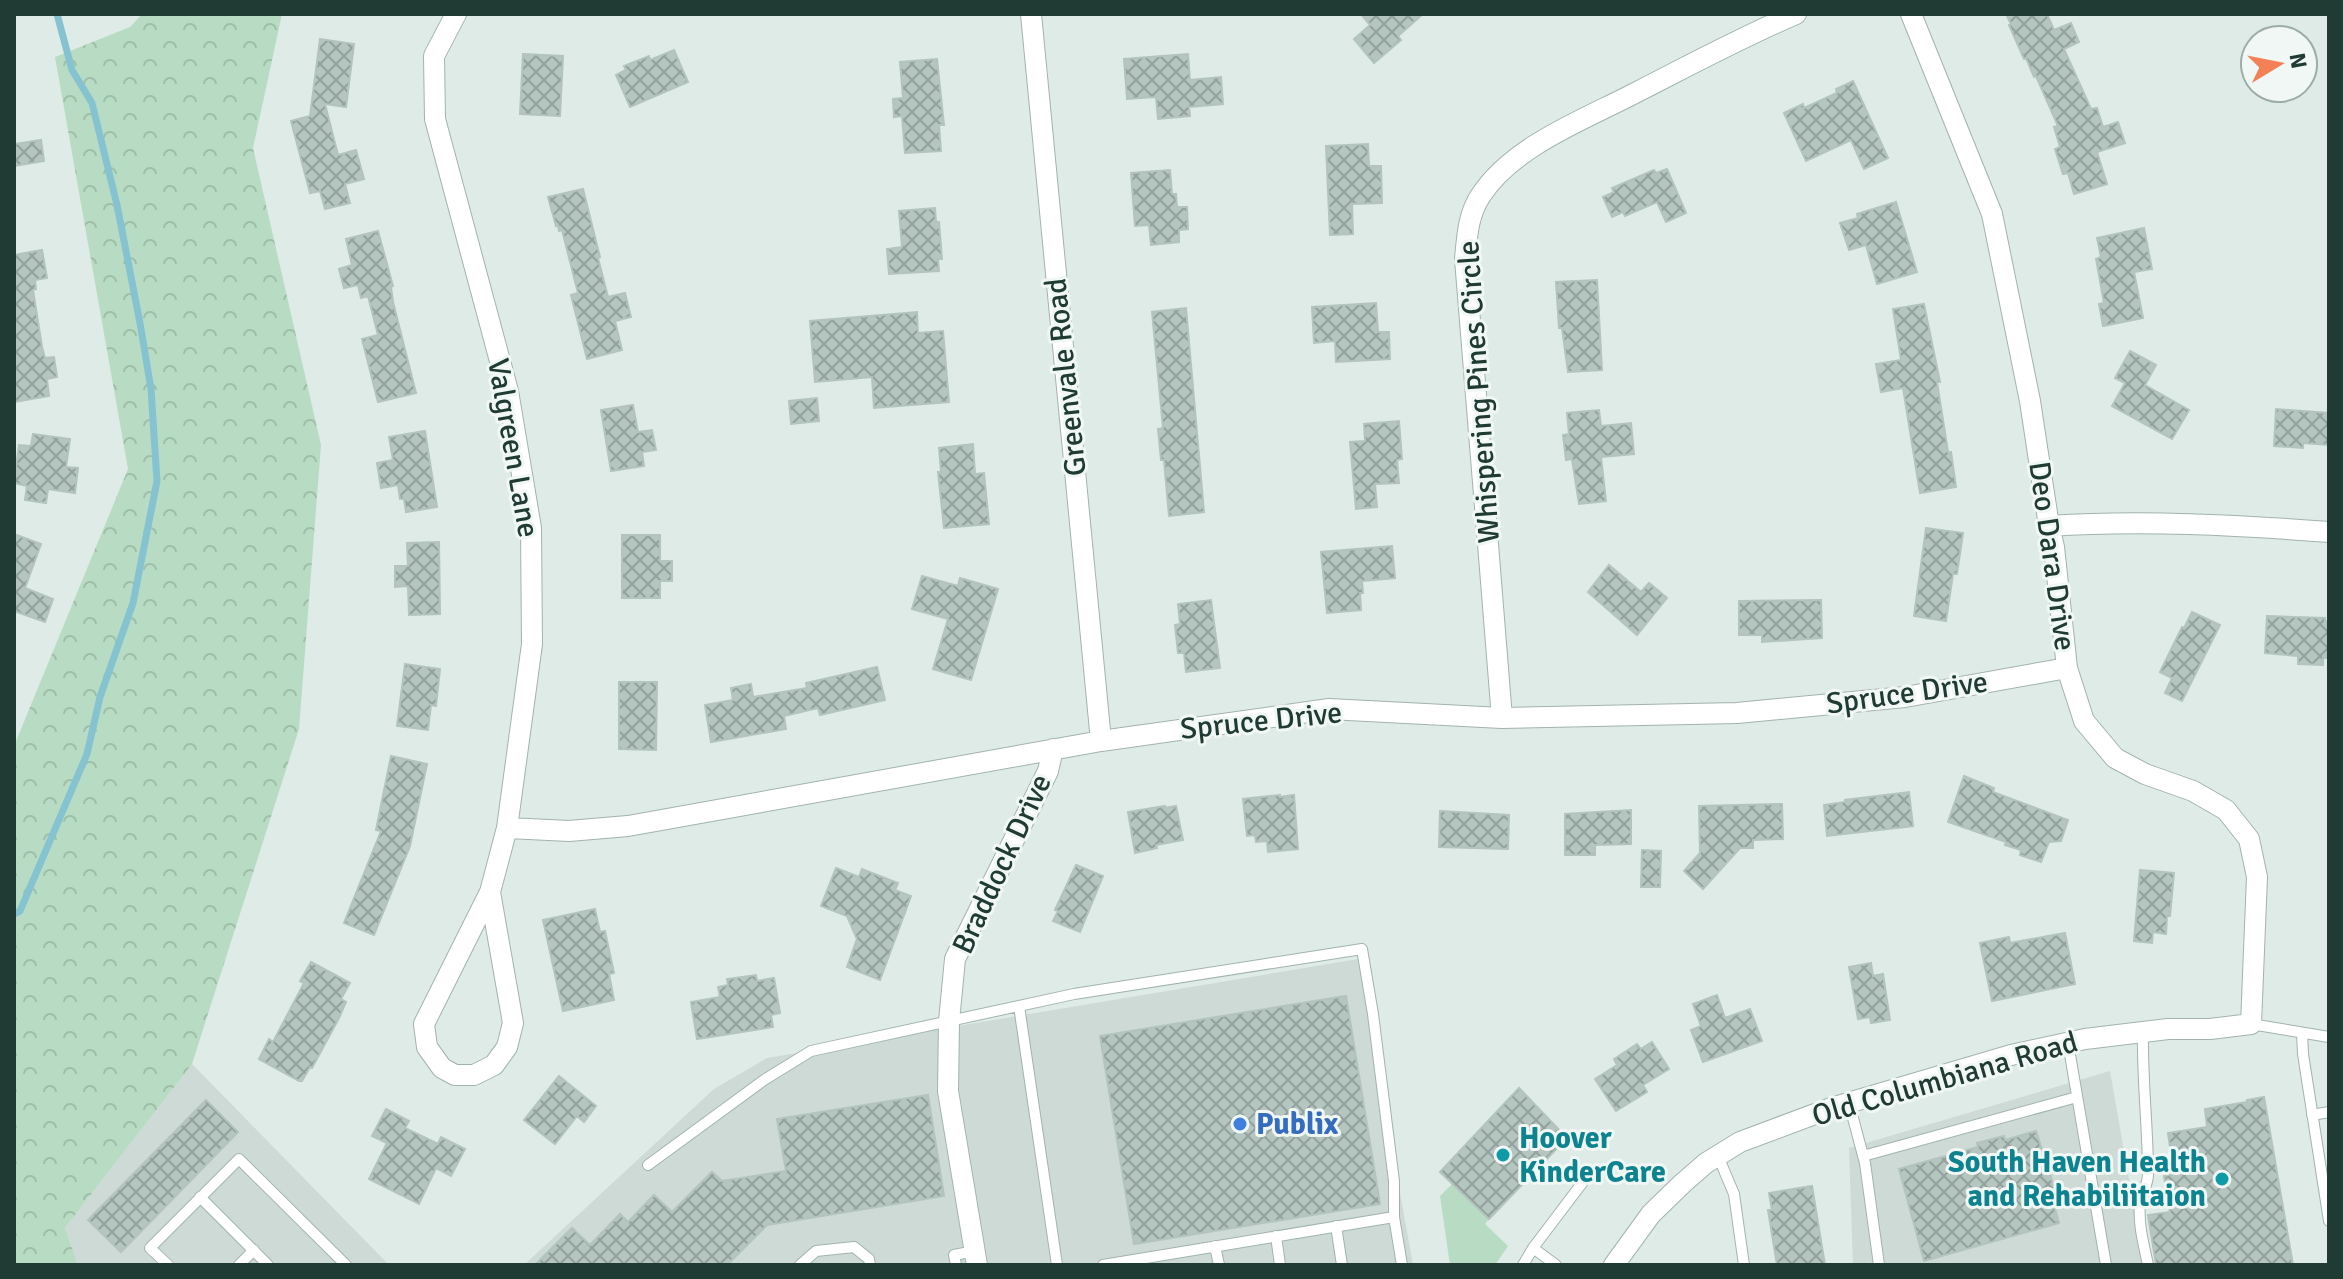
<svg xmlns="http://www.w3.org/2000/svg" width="2343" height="1279" viewBox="0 0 2343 1279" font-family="Signika,sans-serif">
<defs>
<pattern id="forest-crowns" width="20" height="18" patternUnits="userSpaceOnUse" patternTransform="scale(2)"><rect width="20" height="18" fill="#b8dcc3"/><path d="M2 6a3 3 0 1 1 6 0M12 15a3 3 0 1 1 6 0" fill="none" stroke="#9ebea8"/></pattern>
<pattern id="building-cross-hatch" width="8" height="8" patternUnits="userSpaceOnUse" patternTransform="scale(2)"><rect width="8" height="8" fill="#b5c5bf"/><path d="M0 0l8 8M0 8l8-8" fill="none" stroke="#93a19c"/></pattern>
</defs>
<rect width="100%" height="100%" fill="#dfebe6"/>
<path fill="#cddad5" d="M1358,959L1413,1265H524L714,1089L767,1058Z
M192,1064L389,1265H78L65,1228Z
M2110,1071L2144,1265H1853L1849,1148Z"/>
<path fill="url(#forest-crowns)" d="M142,14H282L253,148L321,445L299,729L192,1064L65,1228L78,1265H14V746L128,469L55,57L130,27Z"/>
<path fill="#b8dcc3" d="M1452,1184L1489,1219L1485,1224L1508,1246L1495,1265H1450L1440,1196Z"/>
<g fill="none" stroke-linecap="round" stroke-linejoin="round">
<path stroke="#86c3d1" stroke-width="7" d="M14,914L20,911L87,754L100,697L133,603L157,481L151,389L140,323L117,205L92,103L72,70L57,14"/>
</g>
<path fill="url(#building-cross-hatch)" stroke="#b2c4bd" stroke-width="2" d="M1361,14H1423L1398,36L1401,40L1374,63L1354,39L1370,25Z
M2006,14H2047L2054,30L2071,23L2079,42L2064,49L2091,109L2097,108L2103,127L2118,122L2125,143L2097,152L2107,184L2074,194L2068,173L2063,174L2055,149L2060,147L2054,127L2058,126L2036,76L2034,77L2026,58L2024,59L2009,25L2011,24Z
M320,39L354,44L346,107L325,104L338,155L356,150L364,179L345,184L350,203L325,209L320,191L310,193L291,121L310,116Z
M674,50L688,82L630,107L616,75L626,70L624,66L649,56L650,60Z
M523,54L563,56L560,116L520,114Z
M1188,54L1190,80L1221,77L1223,104L1189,107L1190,116L1158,119L1156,97L1127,99L1124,59Z
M937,59L944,125H939L941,151L905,153L902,116L894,117L893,99L903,98L900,62Z
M1853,81L1888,158L1864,169L1851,140L1806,161L1784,113L1803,104L1804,108L1837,93L1836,89Z
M41,140L44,161L14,166V144Z
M1368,144L1369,166H1381L1382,203L1352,204L1353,234L1330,235L1326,146Z
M1667,169L1686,213L1666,222L1657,202L1625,216L1623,212L1612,217L1603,197L1614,192L1612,188L1654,170L1656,173Z
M1170,170L1172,194H1176L1177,207H1187L1188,229L1179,230V242L1151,245L1149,225L1135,226L1131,173Z
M583,189L600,257L598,258L608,297L625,293L631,317L615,321L622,350L587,359L571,295L578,293L562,230L559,231L558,225L556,226L548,197Z
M1896,202L1917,272L1877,284L1866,245L1849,250L1840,223L1858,218L1857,214Z
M935,208L936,222H939L942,259H938L939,271L889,274L887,249L902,247L899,211Z
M2144,228L2152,269L2134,272L2143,318L2103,326L2099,304L2104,303L2096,259L2101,257L2097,238Z
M378,231L393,286L391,287L393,302L416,393L378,402L362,339L378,335L368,296L361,298L358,285L344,288L339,269L352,265L346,239Z
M42,250L47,278L35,280L36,289L33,290L42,347L45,358L54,357L57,377L47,379L49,396L14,402V255Z
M1597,280L1602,370L1568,372L1562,328H1559L1556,282Z
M1376,303L1378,332H1389L1390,359L1336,362L1335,341L1314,343L1312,307Z
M1924,304L1940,382H1937L1948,452H1951L1956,487L1920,493L1903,388L1881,392L1876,364L1901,360L1893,309Z
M1186,308L1204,512L1169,516L1164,460H1161L1158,429L1163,428L1152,312Z
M917,312L918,333L943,331L949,402L874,408L872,377L815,382L810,321Z
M2130,351L2156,365L2145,385L2189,410L2172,439L2112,406L2125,383L2115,378Z
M817,398L819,421L791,424L789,401Z
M633,405L638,432L652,430L656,450L642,452L644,466L611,471L601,410Z
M2276,409L2329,413V445L2303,443V448L2274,446Z
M1599,410L1601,426L1631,423L1634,454L1601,457L1606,501L1579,504L1572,459L1566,460L1563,435L1569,434L1567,413Z
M1399,421L1402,459L1397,460L1399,483L1375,484L1377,507L1356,509L1350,442L1365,441L1364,424Z
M425,431L437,507L406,512L404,499H400L398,485L381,488L377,463L393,460L389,437Z
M33,434L70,439L66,467L78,468L75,493L48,489L46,503L25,500L27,486L14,483L19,445L31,446Z
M973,444L975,474L984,473L989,524L944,528L938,472H941L939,448Z
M1926,528L1963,533L1957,574H1953L1946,621L1914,616Z
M14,534L41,544L25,588L53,599L45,622L14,611Z
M622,535H660V561H672V581H660V598H622Z
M439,542L440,614L409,615L408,586L395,587V566H408L407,543Z
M1392,546L1395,578L1362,581L1363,593H1360L1361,610L1327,613L1321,552Z
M1609,565L1641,592L1649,583L1667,598L1637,635L1588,592Z
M922,576L958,586L960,578L998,589L971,680L933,669L948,619L912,609Z
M1211,600L1220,668L1186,672L1184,653H1178L1175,625L1180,624L1178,604Z
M1821,600L1822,638L1762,642V635H1739V601Z
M2192,612L2220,625L2182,701L2165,693L2172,678L2160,672L2182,627L2184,628Z
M2267,616L2325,618V621L2329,622V658H2323V665L2298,664V656L2265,653Z
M405,664L440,669L436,706L431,705L428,730L397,726Z
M877,667L885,700L820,715L818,708L784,716L786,729L711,742L705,705L733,700L731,688L751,684L753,697L807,688L806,683Z
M619,682H657L656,750L619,749Z
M391,756L427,764L410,846L374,935L344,923L381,831L376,830Z
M1964,776L1994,788L1993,792L2068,820L2061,841L2049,842L2041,862L2020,855L2021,850L2005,845L2006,842L1948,822Z
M1909,792L1913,826L1827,836L1824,805L1845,802V800Z
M1280,795V797L1294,795L1298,849L1268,852L1267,841L1256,842L1255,835L1247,836L1243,799Z
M1782,804L1783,839L1753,840V848H1740L1703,889L1684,871L1700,853L1699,806Z
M1165,806V808L1176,806L1183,840L1156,845L1157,848L1135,853L1128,812Z
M1631,810V844L1595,845V855H1565V814Z
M1440,811L1509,815L1508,849L1439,847Z
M1642,850L1661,851L1660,887H1641Z
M1076,865L1103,876L1080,932L1053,921L1058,911L1055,910Z
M836,868L859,877L862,869L898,883L895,890L911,896L880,980L847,967L857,939L847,916L821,906Z
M2140,870L2174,873L2170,916H2167L2166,934L2153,932L2152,943L2134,941Z
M595,909L600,932L605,931L614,973L609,974L614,1000L563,1011L543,920Z
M2065,933L2075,984L1992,1001L1980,943L2009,937L2010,943Z
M311,962L350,983L341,999L346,1002L339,1018L312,1068L310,1067L302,1081H299L259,1059L269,1039L273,1042L304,983L300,981Z
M1871,963L1873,976L1883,974L1890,1020L1871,1023L1870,1017L1858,1019L1849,967Z
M756,975L757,981L774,978L780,1013L771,1015L773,1027L697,1039L691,1002L720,997L718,987L728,985L727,979Z
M1717,995L1725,1018L1750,1009L1762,1041L1703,1062L1691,1030L1701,1026L1693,1004Z
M1346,996L1380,1204L1134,1244L1100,1036Z
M1652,1042L1669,1069L1643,1085L1647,1092L1616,1111L1595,1079L1617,1065L1614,1059L1637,1044L1641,1049Z
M559,1076L596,1106L584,1122L577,1116L555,1144L524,1120Z
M1519,1088L1567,1138L1489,1219L1440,1172Z
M928,1095L944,1196L767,1225L727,1265H535L572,1228L590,1245L620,1214L628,1222L654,1195L672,1212L712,1172L722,1181L786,1171L777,1119Z
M2264,1097L2293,1265H2156L2148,1215L2170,1212L2164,1176L2174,1174L2168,1133L2207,1127L2205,1109L2247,1102V1100Z
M206,1100L238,1132L121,1252L88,1220Z
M386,1109L409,1121L405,1128L438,1144L441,1137L465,1149L451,1176L436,1168L419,1204L369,1179L387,1143L372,1136Z
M2036,1131L2055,1190L2050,1191L2059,1223L1924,1261L1899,1169L1978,1147L1977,1143L2004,1136L2005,1140Z
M1812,1186L1825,1265H1777L1768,1210H1772L1769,1193Z"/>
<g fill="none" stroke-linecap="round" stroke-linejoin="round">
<g stroke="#a2b3ad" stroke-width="12">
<path id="lane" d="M1019,1006L1057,1265
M2251,1024L2329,1037
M2143,1032C2142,1080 2148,1127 2148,1174C2148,1185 2142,1193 2140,1204C2138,1225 2144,1245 2148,1265
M2302,1033L2303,1054L2329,1221
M2068,1043L2106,1265
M1849,1103L1865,1163L1879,1265
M2312,1115L2329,1112
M1718,1156L1734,1194L1744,1265
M1863,1156L2077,1097
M648,1165L764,1080L811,1051L1074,994L1362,949L1373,1014L1394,1181V1217
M200,1197L268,1265
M1336,1226L1342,1265
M1276,1236L1280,1265
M1215,1246L1219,1265
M168,1265L150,1248L239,1159L346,1265
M239,1265L254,1250
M800,1265L816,1251L854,1247L869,1259L870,1265
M956,1265L954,1255L975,1251
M1103,1265L1394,1217L1402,1265
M1523,1265L1533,1248
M1556,1265L1533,1248L1589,1174"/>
</g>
<g stroke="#a2b3ad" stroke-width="22">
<path id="street" d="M456,14L434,56L435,119L508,391L531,528L532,644L507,828L490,892L424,1024L427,1047L442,1068L455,1075H474L494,1065L507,1047L513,1023L490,892
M1031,14L1101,741
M2049,526C2142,520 2236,525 2329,532
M1502,718L1465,259C1467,237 1468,214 1481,195C1514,145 1586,119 1637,92C1690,65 1742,37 1796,14
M507,828L569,831L628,826L1101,741L1329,709L1502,718L1737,713L1905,697L2067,668
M977,1265L948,1091L949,1021L955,959L1048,771L1053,749
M1614,1265L1651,1214L1683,1183L1706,1163L1740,1142L1831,1108L2011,1055L2085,1039L2168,1029H2210L2251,1024L2257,877L2249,839L2226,810L2193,791L2145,774L2115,758L2084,721L2067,668L2054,547L2049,526L2030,401L1992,214L1911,14"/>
</g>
<use href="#lane" stroke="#fff" stroke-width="10"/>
<use href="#street" stroke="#fff" stroke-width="20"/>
</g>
<circle fill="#3f7fe0" stroke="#f0f7f4" stroke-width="3" cx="1240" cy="1124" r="8"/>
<g fill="#0f9aa8" stroke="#f0f7f4" stroke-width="3">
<circle cx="1503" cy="1155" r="8"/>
<circle cx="2222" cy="1179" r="8"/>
</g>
<g text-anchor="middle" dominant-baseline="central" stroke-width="6" stroke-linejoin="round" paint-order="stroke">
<g font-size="30" fill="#203b34" stroke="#f0f7f4">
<text transform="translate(1066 377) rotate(-96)">Greenvale Road</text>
<text transform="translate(1479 392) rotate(-94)">Whispering Pines Circle</text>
<text transform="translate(513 448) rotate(80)">Valgreen Lane</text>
<text transform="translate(2052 556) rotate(82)">Deo Dara Drive</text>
<text transform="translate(1907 693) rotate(-8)">Spruce Drive</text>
<text transform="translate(1261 721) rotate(-6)">Spruce Drive</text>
<text transform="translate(1002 864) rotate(-65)">Braddock Drive</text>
<text transform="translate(1945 1079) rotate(-16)">Old Columbiana Road</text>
</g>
<g font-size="30" font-weight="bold" fill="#366cbe" stroke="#f0f7f4" text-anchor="start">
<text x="1256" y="1124">Publix</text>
</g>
<g font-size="30" font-weight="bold" fill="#0d838f" stroke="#f0f7f4" text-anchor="start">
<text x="1519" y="1138">Hoover<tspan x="1519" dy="34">KinderCare</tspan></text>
<text x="2206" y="1162" text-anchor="end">South Haven Health<tspan x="2206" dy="34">and Rehabiliitaion</tspan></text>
</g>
</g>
<rect width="2343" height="1279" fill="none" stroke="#203b34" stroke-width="32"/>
<g transform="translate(2279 64) rotate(80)"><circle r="38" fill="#f0f7f4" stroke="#9daca7" stroke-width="2"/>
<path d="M0-6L14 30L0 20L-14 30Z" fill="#f38155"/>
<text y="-12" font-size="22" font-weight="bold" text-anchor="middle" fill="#203b34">N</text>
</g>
</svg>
